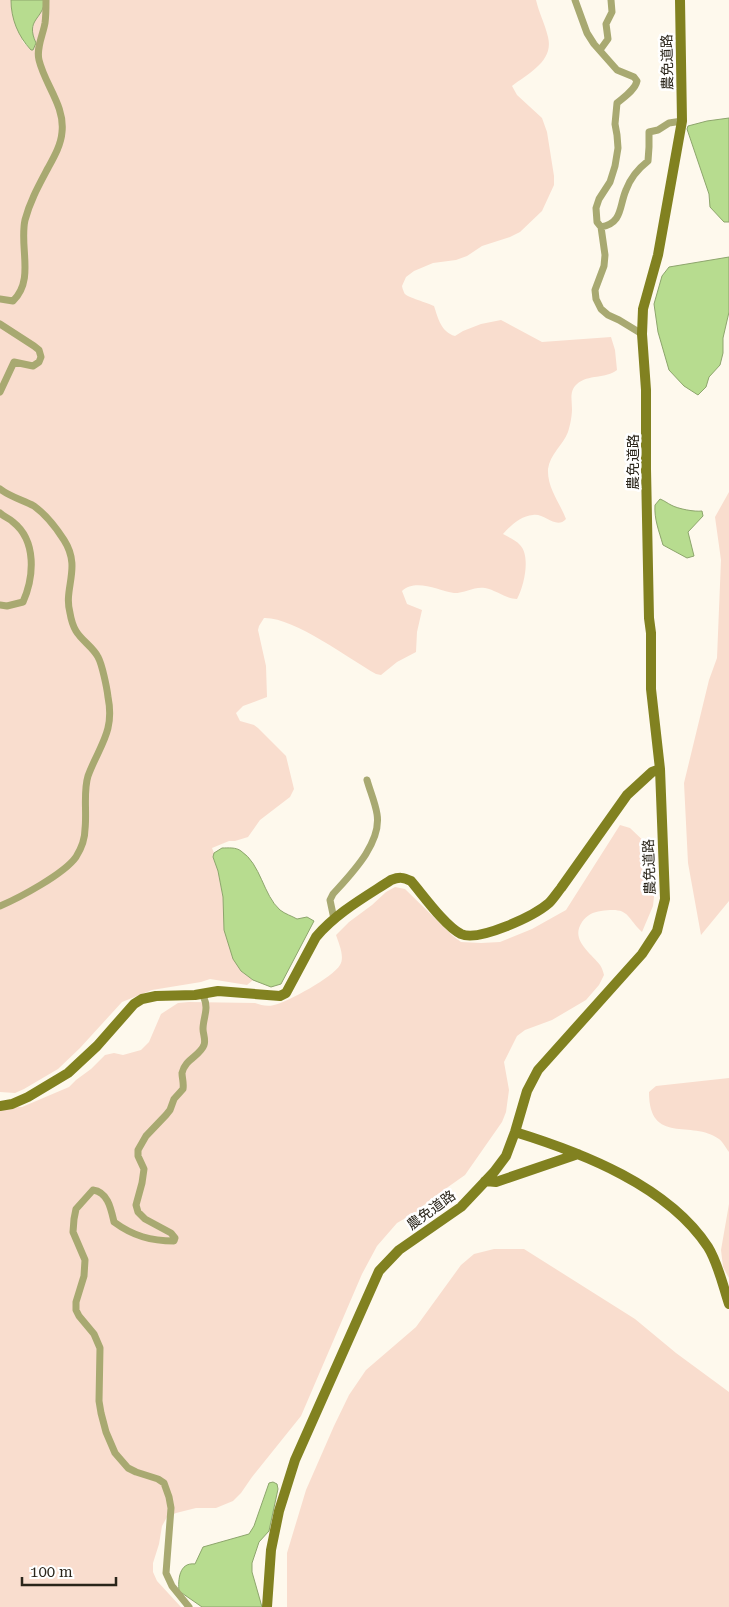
<svg xmlns="http://www.w3.org/2000/svg" width="729" height="1607" viewBox="0 0 729 1607" font-family="'Roboto Serif','Noto Sans JP',serif">
<rect width="100%" height="100%" fill="#fef9ed"/>
<path fill="#f9ddce" d="M0,0H11V6L23,42L31,50H33L36,43C25,19 43,20 45,0H536C539,13 545,24 548,37C554,61 529,73 512,86L517,95L542,118L547,132L554,176V185L542,211L520,232L510,237L482,246L467,256L456,260L433,263L414,271L406,277L402,286C402,287 404,293 405,294C407,297 428,303 434,306C438,318 441,332 455,336L463,331L481,324L501,320L542,342L611,337L615,350L617,370C606,379 588,374 577,384C569,391 572,400 572,409C572,416 570,426 568,432C563,445 550,454 548,469C547,488 560,503 566,519C556,530 545,513 533,515C521,516 511,525 503,534C508,537 516,540 520,545C531,556 524,587 517,599C506,599 496,590 485,588C475,586 465,593 454,593C439,591 416,578 402,591L407,604L422,610L417,632L416,652L397,662L381,675L376,674C349,659 294,617 264,618L259,626L258,630L266,666L267,697L243,706L236,713L240,721L254,725L258,728L286,756L294,789L290,797L260,820L248,837L235,841H229L212,848L214,853L213,857L218,871L223,897L224,930L241,971L253,980L247,985L210,979L201,982L152,990L122,1002L80,1048L58,1069L24,1089L15,1093L0,1092Z
M729,492V901L701,935L688,863L684,783L709,680L717,658L721,560L715,517Z
M620,825L630,828L651,848L654,857L656,878L653,906L642,932C625,916 630,907 601,911C593,912 587,915 582,922C570,940 590,952 600,965C602,968 603,971 604,975L599,985L586,1000L552,1020L525,1030L517,1036L504,1062L509,1090L506,1112L502,1122L465,1175L431,1199L416,1212L397,1223L377,1246L362,1274L301,1416L252,1477L241,1493L233,1501L216,1508H196L176,1513L167,1517L162,1526L159,1544L153,1563V1572L157,1581L181,1607H0V1108L22,1107L69,1087L76,1080L91,1069L105,1055L114,1053L123,1055L141,1050L149,1042L161,1014L178,1003L189,1002L255,1003C261,1005 267,1007 274,1005C288,1002 333,977 340,965C345,957 339,944 336,935L349,922L372,905L386,892L395,887L405,889L453,936L461,942L481,943L500,942L532,929L566,910Z
M729,1078V1152C726,1148 723,1142 719,1139C692,1119 649,1146 649,1092L656,1086Z
M729,1204V1278L723,1267L721,1250Z
M494,1249H524L635,1319L676,1353L729,1392V1607H287V1553L306,1490L334,1426L349,1395L366,1370L416,1327L461,1265L474,1254Z"/>
<path fill="#b7dc8f" stroke="#8da56c" d="M11,0H45C43,20 25,19 36,43L33,50H31C18,36 11,19 11,0Z
M729,118V222H724L710,207L709,194L687,129L688,126L707,121Z
M729,257V312L723,338V353L720,365L709,377L706,387L698,395L684,386L669,370L658,332L654,304L662,276L669,267Z
M660,499C665,501 667,503 671,505C678,509 695,512 702,511L703,516L688,532L694,556L687,558L663,545C659,531 654,519 655,505Z
M222,848C228,848 236,847 241,851C261,864 263,895 280,910C285,914 292,916 297,919L307,917L314,921L281,984L271,987L253,980L241,971L233,959L224,930L223,897L218,871L213,857L214,853Z
M273,1482L277,1484L278,1489L269,1531L259,1542L252,1563V1572L262,1607H202L179,1591C178,1580 179,1562 195,1564L203,1547L249,1534L254,1526L269,1483Z"/>
<g fill="none" stroke-linecap="round" stroke-linejoin="round">
<path stroke="#a8a971" stroke-width="7" d="M575,0L587,33L594,44L617,70L634,77L637,81C635,90 624,97 617,103L615,124L617,135L618,148L615,166L610,182L599,199L596,208L597,222L601,227L605,255L604,266L595,290L596,299L601,309L608,315L619,320L642,334
M600,50L608,39L606,24L612,12L611,0
M601,227C623,223 619,206 626,190C630,179 639,168 648,161L649,147V132L658,130L669,123L682,121
M0,299L13,301C35,280 19,247 25,220C30,201 39,185 48,168C54,157 61,145 62,132C65,106 45,85 39,60C36,48 43,35 45,23C46,16 46,7 46,0
M0,324L34,346L39,350L41,357L39,362L33,366L14,362L0,392
M0,489C10,497 23,500 34,506C45,514 57,529 64,540C82,568 63,588 70,613C71,619 73,626 76,631C82,641 93,647 98,657C102,664 107,688 108,697C115,732 99,746 88,776C83,792 87,812 85,829C85,839 81,849 76,857C64,874 19,898 0,906
M0,513C4,517 9,518 13,522C37,541 34,577 23,602L7,606L0,605
M334,919L330,900L333,894C351,874 382,843 377,814C375,802 370,791 367,780
M189,1607L172,1586L166,1573L171,1508L169,1497L164,1483L158,1479L136,1472L128,1468L115,1453L106,1432L101,1413L99,1401L100,1348L94,1334L79,1316L76,1310V1302L84,1276L85,1260L73,1232L74,1219L76,1209L93,1190C108,1192 111,1209 114,1222C133,1236 151,1241 174,1241L175,1238L171,1233L145,1219L138,1212L136,1205L142,1183L144,1169L138,1156V1150L146,1136L166,1115L170,1110L174,1099L183,1089C184,1083 182,1078 182,1073C185,1059 200,1056 204,1045C206,1040 203,1034 203,1029C203,1018 209,1009 204,998L206,994"/>
<path stroke="#818120" stroke-width="10" d="M0,1106L12,1104L28,1097L68,1073L97,1046L134,1004L142,999L156,996L195,995L218,991L280,996L286,993L316,937C336,913 365,897 391,880C399,877 403,877 411,881C423,895 445,926 461,934C479,942 534,916 549,903C553,899 557,893 561,888L627,795L652,772L660,769
M515,1132C583,1153 668,1186 708,1247C718,1263 723,1286 729,1304
M485,1181L496,1182L578,1154
M267,1607L271,1550L279,1511L295,1460L379,1271L399,1250L461,1207L494,1172L506,1156L515,1132L527,1091L538,1070L642,954L657,931L665,899L660,769L651,689V633L649,618L646,469V390L642,334L643,309L658,255L682,121L680,0"/>
</g>
<g text-anchor="middle" dominant-baseline="central" stroke-width="5" stroke-linejoin="round" paint-order="stroke">
<g font-size="14" fill="#2a251a" stroke="#fff">
<text transform="translate(667 62) rotate(-91)">農免道路</text>
<text transform="translate(633 462) rotate(-90)">農免道路</text>
<text transform="translate(649 867) rotate(-92)">農免道路</text>
<text transform="translate(431 1210) rotate(-36)">農免道路</text>
</g>
</g>
<path d="M22 1577v8h94v-8" fill="none" stroke="#2a251a" stroke-width="2.5"/>
<text x="30" y="1577" font-size="15" fill="#2a251a" stroke="#ffffff" stroke-width="4" paint-order="stroke">100 m</text>
</svg>
